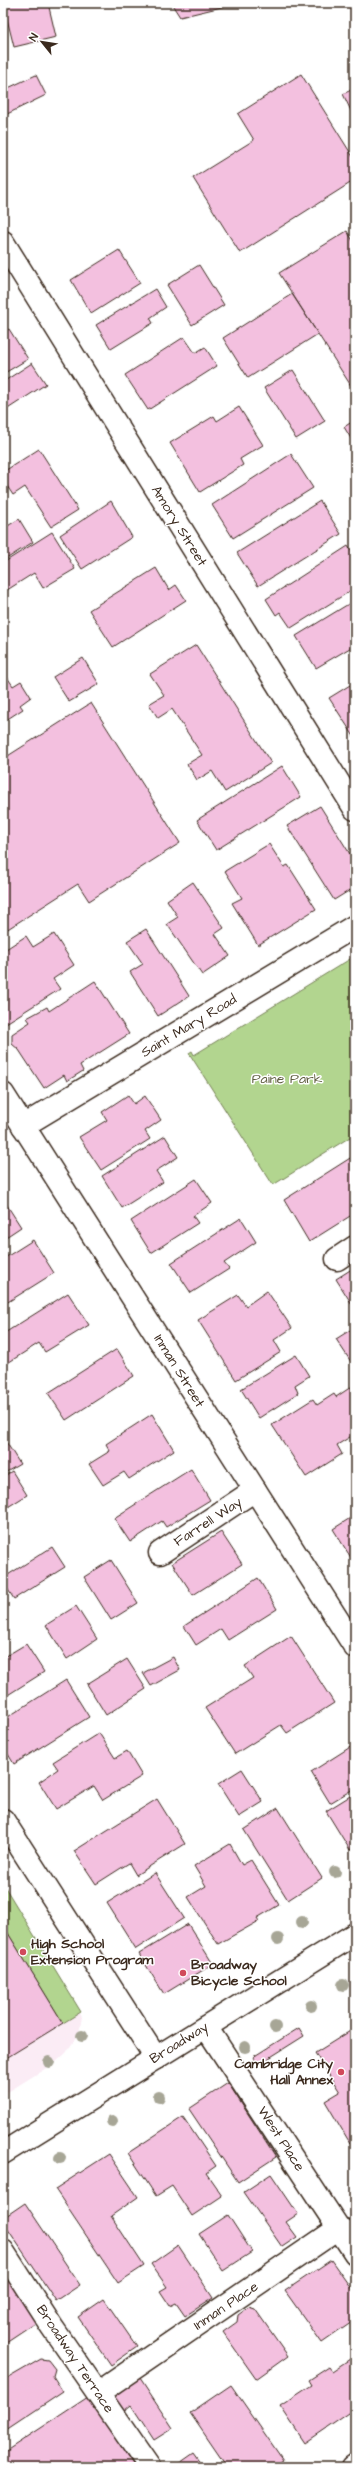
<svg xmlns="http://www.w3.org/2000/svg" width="358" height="2470" viewBox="0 0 358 2470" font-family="'Architects Daughter',sans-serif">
<rect width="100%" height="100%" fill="#fff"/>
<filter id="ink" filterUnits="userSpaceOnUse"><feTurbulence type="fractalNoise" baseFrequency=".025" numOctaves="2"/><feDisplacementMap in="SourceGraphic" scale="8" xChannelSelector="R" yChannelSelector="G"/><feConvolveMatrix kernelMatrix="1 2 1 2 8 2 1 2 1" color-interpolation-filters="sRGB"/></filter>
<g filter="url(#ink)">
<path fill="#fbecf5" d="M3,1887L82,2017L79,2033L66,2053L56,2062L3,2095Z"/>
<path fill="#b2d58f" stroke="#768056" d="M355,956V1134L273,1185L189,1053L192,1051L194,1055Z
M3,1884L81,2012L63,2023L3,1925Z"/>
<path fill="#f3c0df" stroke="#3b2a1e" d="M3,3H48L56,37L14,47Z
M171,3H229L230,5L180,17Z
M301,74L355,160V180L240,253L193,178L254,140L238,114Z
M36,75L46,95L3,116V84L6,89Z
M355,88V114L353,115L343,94Z
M347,231L355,244V392L279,273Z
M119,250L140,283L91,314L71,280Z
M199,265L224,305L192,325L167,285Z
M155,289L166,307L150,318L153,323L111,349L96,325Z
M292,294L318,334L248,378L223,338Z
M9,329L28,359L3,374V332Z
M184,337L195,353L205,347L217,366L148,410L125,375Z
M32,363L46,384L3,412V382Z
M293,370L325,421L296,439L264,388Z
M239,407L263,445L240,459L243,465L200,492L170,443L214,416L217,421Z
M355,420V445L344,427Z
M39,449L78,510L51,527L25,487L13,495L3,480V472Z
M291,454L313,488L233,538L212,505Z
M111,501L132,537L82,569L60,535Z
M320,501L341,534L258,586L237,553Z
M19,519L33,542L3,561V521L6,527Z
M52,532L75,569L43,588L34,573L4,592L3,563Z
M348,546L355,557V588L291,628L280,612L276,615L266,599Z
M156,568L169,590L176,585L186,600L113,647L89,610Z
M355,600V645L316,668L296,636Z
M196,645L271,763L225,792L212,771L197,780L187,764L202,755L172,709L158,718L149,704L164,695L150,674Z
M83,658L99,684L69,702L53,677Z
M3,671L13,686L21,681L31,697L20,705L23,709L3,722Z
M355,682V738L329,698Z
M91,703L180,843L89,901L78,884L3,932V759Z
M282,766L301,797L216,850L197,820Z
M320,806L355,862V887L334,900L287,826Z
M269,844L284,867L288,865L316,909L258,945L232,903L242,898L225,871Z
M193,882L224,928L215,934L230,956L202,975L167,924L178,917L167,900Z
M146,929L189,996L158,1016L130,972L143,964L127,941Z
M54,934L74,965L53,979L60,989L3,1025V951L26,936L33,947Z
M95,981L129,1034L80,1065L83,1071L67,1081L64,1075L44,1088L19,1050L12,1044V1034L30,1022L27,1018L47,1007L49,1011Z
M128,1095L134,1104L145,1096L161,1120L145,1131L150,1139L101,1170L79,1137L107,1120L102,1112Z
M165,1136L178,1157L156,1171L163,1182L122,1208L102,1176Z
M355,1155V1213L309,1242L284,1200Z
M196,1179L212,1203L193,1216L198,1223L151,1253L131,1221Z
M3,1199L21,1227L3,1239Z
M241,1218L256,1242L224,1263L229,1269L191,1293L171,1263Z
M33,1240L54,1273L3,1305V1259Z
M355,1267V1309L336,1279Z
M267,1291L292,1328L274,1340L281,1352L236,1380L198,1320L238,1295L246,1306Z
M68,1293L89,1325L45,1352L39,1343L3,1366V1334Z
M355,1327V1368L336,1339Z
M117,1349L134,1376L66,1420L48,1393Z
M296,1355L309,1376L295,1385L298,1393L259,1418L241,1389Z
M3,1382L10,1393L3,1397Z
M354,1385L355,1434L337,1445L342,1454L306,1477L272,1425L313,1399L317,1405L334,1394L336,1397Z
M152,1414L174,1450L129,1479L124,1472L103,1485L89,1464L110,1451L106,1444Z
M3,1437L20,1464L3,1474Z
M191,1469L210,1500L166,1527L162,1521L130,1542L114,1518Z
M12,1471L27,1495L3,1510V1477Z
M355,1515V1564L333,1529Z
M221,1532L242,1564L193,1595L172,1563Z
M52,1547L65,1567L14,1599L3,1582V1578Z
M111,1560L138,1603L111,1620L84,1577Z
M258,1578L277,1609L228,1640L221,1629L196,1645L184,1626Z
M76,1606L97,1639L67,1659L46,1625Z
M291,1636L334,1703L287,1733L281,1725L235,1754L205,1708L253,1678L245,1666Z
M26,1644L44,1672L3,1698V1651L6,1656Z
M173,1657L180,1670L151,1686L143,1673Z
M127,1659L146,1689L106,1715L87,1684Z
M66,1680L89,1717L14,1764L3,1746V1720Z
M99,1733L115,1758L127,1751L142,1776L103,1800L94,1786L56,1809L39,1782L58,1769L53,1762Z
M352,1746L355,1751V1788L330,1803L311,1772Z
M242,1769L263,1802L239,1817L218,1784Z
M355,1793V1847L350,1850L326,1811Z
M157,1799L185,1844L136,1875L129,1863L96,1884L74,1851Z
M278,1808L322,1878L288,1900L244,1830Z
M230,1844L242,1865L251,1860L279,1905L257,1918L259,1921L218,1944L188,1897L206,1886L194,1866Z
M155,1873L184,1918L136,1949L107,1903Z
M188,1924L213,1964L164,1994L139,1954Z
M3,1925L63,2023L3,2060Z
M299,2028L304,2036L258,2065L253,2057Z
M355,2028V2140L350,2143L325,2101L340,2092L315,2053Z
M228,2083L276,2157L238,2182L189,2109Z
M183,2117L216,2166L206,2173L222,2196L192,2216L172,2186L156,2196L128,2153Z
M109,2154L138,2197L111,2216L144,2266L118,2283L55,2189Z
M271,2174L298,2214L286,2222L297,2237L282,2247L244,2192Z
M25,2203L80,2285L56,2301L3,2222V2218Z
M228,2215L252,2252L223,2271L199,2234Z
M178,2245L213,2298L185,2316L176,2303L170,2306L160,2291L167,2287L151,2264Z
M331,2260L355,2294V2320L322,2343L285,2291Z
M3,2266L39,2321L3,2345Z
M104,2299L137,2347L111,2365L78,2317Z
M249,2307L255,2309L288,2356L256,2379L223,2332L237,2322L238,2315Z
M41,2359L48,2360L55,2369L53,2376L63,2392L3,2432V2381Z
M350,2359L355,2364V2409L305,2443L280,2406L312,2385L309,2380L329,2367L332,2371Z
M140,2378L173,2428L154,2440L131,2405L124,2411L113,2395Z
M231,2385L283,2460L273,2467H227L190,2413Z
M88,2397L134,2467H3V2453Z
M194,2453L204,2467H174Z"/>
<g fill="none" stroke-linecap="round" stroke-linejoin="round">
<g stroke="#3b2a1e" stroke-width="25">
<path id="minor" d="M3,242L355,809
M23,1126L355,926
M337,1259L355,1247
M160,1553L255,1490
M3,1820L156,2058
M206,2027L355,2253
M3,2251L52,2327L149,2467
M98,2393L339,2228L355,2235
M352,2467L355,2465"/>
</g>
<g stroke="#3b2a1e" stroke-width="25">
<path id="secondary" d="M3,1094L355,1647
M3,2153L355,1934"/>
</g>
<use href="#minor" stroke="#fff" stroke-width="22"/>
<use href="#secondary" stroke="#fff" stroke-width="22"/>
</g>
<g fill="#a7a696">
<circle cx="335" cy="1872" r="6"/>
<circle cx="302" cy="1922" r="6"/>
<circle cx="278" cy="1939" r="6"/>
<circle cx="343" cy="1985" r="6"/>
<circle cx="311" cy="2006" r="6"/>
<circle cx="275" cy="2027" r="6"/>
<circle cx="82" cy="2036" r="6"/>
<circle cx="245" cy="2047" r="6"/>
<circle cx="49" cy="2062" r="6"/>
<circle cx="159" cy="2097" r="6"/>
<circle cx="112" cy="2121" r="6"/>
<circle cx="60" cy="2158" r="6"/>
</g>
</g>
<g fill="#d1495b" stroke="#fff" stroke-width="1.5">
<circle cx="23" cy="1952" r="4"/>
<circle cx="183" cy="1973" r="4"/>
<circle cx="341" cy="2072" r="4"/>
</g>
<g text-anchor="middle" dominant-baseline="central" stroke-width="3" stroke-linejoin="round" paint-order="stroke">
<g font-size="14" fill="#3b2a1e" stroke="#fff">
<text transform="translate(179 526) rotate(58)">Amory Street</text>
<text transform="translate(189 1026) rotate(-31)">Saint Mary Road</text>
<text transform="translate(179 1371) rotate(58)">Inman Street</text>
<text transform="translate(208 1522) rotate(-33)">Farrell Way</text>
<text transform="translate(179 2043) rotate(-32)">Broadway</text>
<text transform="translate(281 2139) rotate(57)">West Place</text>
<text transform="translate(226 2306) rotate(-34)">Inman Place</text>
<text transform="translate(75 2359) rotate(56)">Broadway Terrace</text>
</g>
<g font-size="14" fill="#5f5d40" stroke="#fff">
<text x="287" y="1079">Paine Park</text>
</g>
<g font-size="14" font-weight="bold" fill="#3b2a1e" stroke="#fff" text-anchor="start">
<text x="31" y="1944">High School<tspan x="31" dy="16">Extension Program</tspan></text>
<text x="191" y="1965">Broadway<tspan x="191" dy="16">Bicycle School</tspan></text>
<text x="333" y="2064" text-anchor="end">Cambridge City<tspan x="333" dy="16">Hall Annex</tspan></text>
</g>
</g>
<rect width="358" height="2470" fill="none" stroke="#fff" stroke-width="16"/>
<rect x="8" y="8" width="342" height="2454" fill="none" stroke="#3b2a1e" stroke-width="1.5" filter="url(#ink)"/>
<g transform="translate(42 42) rotate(300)" stroke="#ffffff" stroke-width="3" paint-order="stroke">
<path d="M0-3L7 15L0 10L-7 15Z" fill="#3b2a1e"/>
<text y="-6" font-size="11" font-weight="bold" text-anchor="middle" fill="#3b2a1e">N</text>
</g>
</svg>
